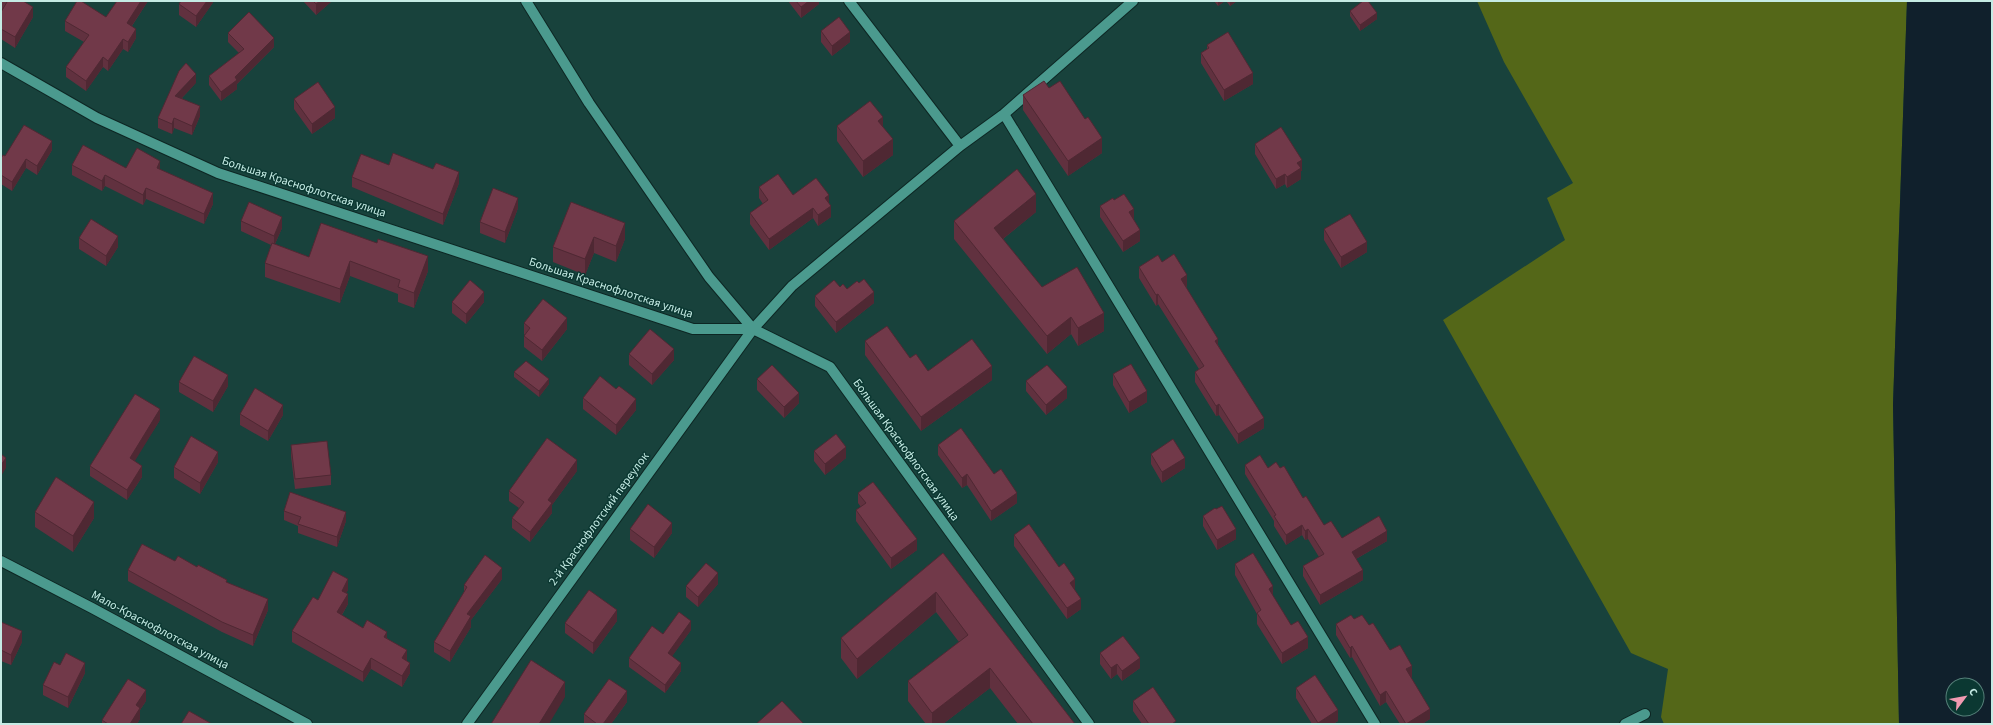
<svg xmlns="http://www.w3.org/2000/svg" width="1993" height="725" viewBox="0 0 1993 725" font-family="'Source Sans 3',sans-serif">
<rect width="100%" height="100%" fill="#18423c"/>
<path fill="#546718" d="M1477,1H1907L1893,405L1899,724H1664L1661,717L1668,669L1631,653L1443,320L1565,240L1547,198L1573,183L1504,62Z"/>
<path fill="#10202c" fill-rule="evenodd" d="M1907,1H1992V724H1899L1893,405ZM1953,685H1977V709H1953Z"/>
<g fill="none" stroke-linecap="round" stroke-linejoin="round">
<g stroke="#0d2623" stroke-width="12">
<path id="minor" d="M526,1L589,103L709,277L753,329
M849,1L960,146
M1,63L97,118L218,173L693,329H753L830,367L1089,724
M1004,114L1375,724
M1,561L92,608L307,724
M467,724L753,329L792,286L960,146L1004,114L1133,1
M1625,724L1645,714"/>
</g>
<use href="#minor" stroke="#4b9a8e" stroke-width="10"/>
</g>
<path fill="#61313f" d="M1,1H25V2L33,17L15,48L1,39V12L2,10H1Z
M117,1H148L132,26L136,38L128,52L123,49L108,71L103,67L86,91L66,77V67L84,42L65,31V21L106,17Z
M181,1H214L196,27L179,15V4Z
M303,1H332L316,15Z
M788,1H819V4L801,18Z
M1214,1H1225L1218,6Z
M1226,1H1237L1230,6Z
M1350,11L1377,19L1360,31L1350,16Z
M821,31L850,42L832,56L821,42Z
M228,33L274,47L237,84V89L221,101L209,85V76L239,53L228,42Z
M1207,45L1253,84L1224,101L1201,63V53L1207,49Z
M196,83L182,98L200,116L192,135L174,128L172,134L158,128V118Z
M1049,88L1102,153L1068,176L1023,110V95Z
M294,99L335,118L312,134L294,109Z
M837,126H883L893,155L863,177L837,141Z
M1255,144L1302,171H1301V179L1287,188L1285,184L1276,189L1255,154Z
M52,150L37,175L26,168L12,191L1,184V158Z
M72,165L160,170L213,204L204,224L146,199L143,205L105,186L102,191L72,175Z
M389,165L433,169L459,183L443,225L352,187V177Z
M759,187L829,203L831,217L818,226L813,218L769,250L750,224V213L763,204L759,198Z
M1114,200L1134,220L1140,241L1123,252L1100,217V206Z
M571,202L625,239L616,262L594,253L585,275L553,262V247Z
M518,208L505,243L480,233V222Z
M1036,212L1003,239L1042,287L1104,331L1078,346L1071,334L1047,354L954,239V221Z
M241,221L282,228L275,244L309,257L321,223L428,271L414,308L398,302V294L350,276L340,303L265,277V263L271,245L241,231Z
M1324,229L1367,252L1341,268L1324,240Z
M79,238L118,247L106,266L79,249Z
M1162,262L1187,286L1186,287L1264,428L1238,444L1219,415L1216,416L1195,382V372L1199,369L1158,304L1156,306L1139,278V267Z
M840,287L847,289L874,303L836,333L815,306V296Z
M452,302H484L466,324L452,313Z
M524,323L567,329L542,361L524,347V336L525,335L524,334Z
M865,341L910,358L928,371L992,380L921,431L865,355Z
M629,354L674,360L652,385L629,365Z
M514,372L549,384L539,397L514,377Z
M1113,374L1147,402L1129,413L1113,385Z
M757,379L799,403L784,418L757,390Z
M1026,381L1067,398L1046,415L1026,391Z
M179,382L228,386L213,412L179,392Z
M583,398L636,410L616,435L583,409Z
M240,414L283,415L268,441L240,425Z
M160,420L134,461L142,477L127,500L90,476V466Z
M291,445L331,475V485L295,489L291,456Z
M938,445L994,474L1017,503L991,521L967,485L962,488L938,455Z
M814,451L846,458L825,475L814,461Z
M1151,454L1185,468L1162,483L1151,464Z
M218,462L200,494L174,478V467Z
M1245,465L1268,468H1280L1324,525L1342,538L1387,541L1356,559L1363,580L1320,605L1303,576V566L1319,557L1308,539L1305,540L1302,535L1286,545L1274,526V521L1245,474Z
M577,471L552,505V513L530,542L512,528V518L519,508L509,501V491Z
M858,493L917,550L891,569L856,521V510L861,507L858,503Z
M284,511L346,521L337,547L298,533V526L284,520Z
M35,512L94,518L73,552L35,527Z
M1203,516L1236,539L1217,550L1203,526Z
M630,529L672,533L654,558L630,540Z
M1014,535L1059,567L1075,590L1081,609L1067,619L1014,546Z
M943,553L1075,724H1018L990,688L943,724H926L908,701V681L959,642L936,612L857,679L841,658V638Z
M175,561L197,567L227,582L268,610L253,646L222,632L128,581V570Z
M1235,564L1273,596L1291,625L1308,648L1282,664L1257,624V614L1235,575Z
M502,579L471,620V627L450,662L434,652V642L464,592V585Z
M718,584L698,607L686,597V586Z
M348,590L346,593L348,604L342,615L363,628L387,638L407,661L410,673L402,687L371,669L363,682L292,642V631L318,600Z
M1354,619L1369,625L1412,677H1411L1430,719L1422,724H1400L1386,702L1380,706L1352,657L1350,658L1336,635V624Z
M617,621L593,654L565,633V623Z
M1,622L22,642L11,665L1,661Z
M691,630L672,656L681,671L665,693L629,667V658L663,634Z
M1100,653L1140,668L1122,681L1117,674L1111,679L1100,664Z
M60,665L85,673L68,708L43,695V685Z
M1296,688L1338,721L1333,724H1312L1296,698Z
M146,701L140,710V719L137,724H102V720Z
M1133,701L1176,724H1142L1133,711Z
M627,702L611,724H584V714Z"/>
<path fill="#4f2833" d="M141,1H148L127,33V23Z
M207,1H214L196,27V16Z
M320,1H332L316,15V4Z
M809,1H819V4L801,18V7Z
M1218,1H1225L1218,6Z
M1230,1H1237L1230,6Z
M33,7V17L15,48V37Z
M1377,13V19L1360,31V25Z
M136,29V38L128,52V42Z
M850,32V42L832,56V46Z
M274,38V47L237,84V89L221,101V92L235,77Z
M123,39V49L108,71V61Z
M103,57V67L86,91V81Z
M1253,73V84L1224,101V90Z
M196,74V83L175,105V96Z
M200,106V116L192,135V126Z
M335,107V118L312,134V124Z
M883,117V133L878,121Z
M174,118V128L172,134V124Z
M1102,138V153L1068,176V161Z
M893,139V155L863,177V161Z
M52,141V150L37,175V166Z
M26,159V168L12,191V182Z
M1302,160V171H1301V179L1287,188V177L1297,163Z
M160,161V171L157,168Z
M459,172V183L443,225V214Z
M1285,174V184L1276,189V179Z
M105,175V186L102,191V181Z
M146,188V199L143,205V195Z
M213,193V204L204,224V214Z
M1036,194V212L994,246V228Z
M829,195V205L825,198Z
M518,198V208L505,243V232Z
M831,206V217L818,226V215Z
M813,208V218L769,250V239Z
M1134,209V220L1129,223V212Z
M282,217V228L274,246V236Z
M625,223V239L616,262V246Z
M1140,230V241L1123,252V241Z
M118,236V247L106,266V256Z
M594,237V253L585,275V259Z
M1367,242V252L1341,268V257Z
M428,256V271L414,308V293Z
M350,261V276L340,303V289Z
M1187,275V286L1181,290V279Z
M484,292V302L466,324V314Z
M874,292V303L836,333V322Z
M1158,294V304L1156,306V295Z
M1104,313V331L1078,346V328Z
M1071,317V334L1047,354V336Z
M567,318V329L542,361V350Z
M1218,339V349L1215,341Z
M674,349V360L652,385V374Z
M992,366V380L921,431V417Z
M228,375V386L213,412V401Z
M549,379V384L539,397V391Z
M1067,387V398L1046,415V405Z
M1147,391V402L1129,413V402Z
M799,393V403L784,418V407Z
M636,399V410L616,435V425Z
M1219,404V415L1216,416V406Z
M283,405V415L268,441V431Z
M160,409V420L130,469V458Z
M1264,418V428L1238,444V434Z
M846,447V458L825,475V464Z
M218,452V462L200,494V483Z
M6,458V468L1,476V465Z
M1185,458V468L1162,483V472Z
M577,460V471L552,505V513L530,542V532L548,500Z
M142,466V477L127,500V490Z
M967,474V485L962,488V478Z
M1017,493V503L991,521V511Z
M94,502V518L73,552V536Z
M346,512V521L337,547V537Z
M672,523V533L654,558V547Z
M1302,525V535L1286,545V535Z
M1236,529V539L1217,550V540Z
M1308,529V539L1305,540V531Z
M1387,531V541L1352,561V552Z
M917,539V550L891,569V558Z
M502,568V579L471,620V627L450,662V651L467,614Z
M1363,570V580L1320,605V595Z
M718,573V584L698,607V597Z
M348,579V590L342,601V591Z
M1075,579V590L1070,583Z
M1273,586V597L1269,589Z
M936,592V612L857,679V659Z
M348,594V604L337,623V612Z
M268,599V610L253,646V635Z
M1081,599V609L1067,619V608Z
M617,610V621L593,654V643Z
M691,621V630L668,662V653Z
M22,631V642L11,665V655Z
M387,632V642L384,637Z
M1308,637V648L1282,664V653Z
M1352,646V657L1350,658V648Z
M407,650V661L402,658Z
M371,658V669L363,682V672Z
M1140,658V668L1122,681V671Z
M85,663V673L68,708V697Z
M410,663V673L402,687V676Z
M681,663V671L665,693V685Z
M1117,664V674L1111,679V668Z
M1412,666V677L1406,680V669Z
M990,668V688L943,724H932V713Z
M565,682V697L549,724H539Z
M146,690V701L140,710V719L137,724H130L136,705Z
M627,691V702L611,724H603Z
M1386,691V702L1380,706V695Z
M1430,709V719L1422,724H1406Z
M1338,710V721L1333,724H1318V723Z"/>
<path fill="#713949" stroke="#4f2833" d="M4,1H23L33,7L15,37L1,29V12L7,2Z
M77,1H81L106,17L117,1H141L127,23L136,29L128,42L123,39L108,61L103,57L86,81L66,67L89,35L65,21Z
M181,1H207L196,16L179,4Z
M313,1H320L316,4Z
M796,1H809L801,7Z
M1363,1H1368L1377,13L1360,25L1350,11Z
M249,12L274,38L235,77L237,80L221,92L209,76L244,49L228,33Z
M839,17L850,32L832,46L821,31Z
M1228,32L1253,73L1224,90L1201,53L1209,48L1207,45Z
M186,63L196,74L175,96L200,106L192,126L174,118L172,124L158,118L179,71Z
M1044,81L1049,88L1060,81L1085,119L1088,117L1102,138L1068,161L1023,95Z
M318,82L335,107L312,124L294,99Z
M870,101L883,117L878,121L893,139L863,161L837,126Z
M24,125L52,141L37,166L26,159L12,182L1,175V158L3,155L5,156Z
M1281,127L1302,160L1297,163L1301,168L1287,177L1285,174L1276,179L1255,144Z
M83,145L126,168L137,148L160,161L157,168L213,193L204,214L146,188L143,195L105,175L102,181L72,165Z
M393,153L433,169L436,163L459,172L443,214L352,177L361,154L389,165Z
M1017,169L1036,194L994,228L1042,287L1077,267L1104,313L1078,328L1071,317L1047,336L954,221Z
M778,174L793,195L816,178L829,195L825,198L831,206L818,215L813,208L769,239L750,213L768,200L759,187Z
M493,188L518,198L505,232L480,222Z
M1124,194L1134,209L1129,212L1140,230L1123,241L1100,206L1113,198L1114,200Z
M249,202L282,217L274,236L241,221Z
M571,202L625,223L616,246L594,237L585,259L553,247Z
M1350,214L1367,242L1341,257L1324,229Z
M91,219L118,236L106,256L79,238Z
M321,223L377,243L378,239L428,256L414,293L398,287L400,280L350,261L340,289L265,263L272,243L309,257Z
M1174,254L1187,275L1181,279L1218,339L1215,341L1264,418L1238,434L1219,404L1216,406L1195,372L1204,366L1158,294L1156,295L1139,267L1158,255L1162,262Z
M864,279L874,292L836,322L815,296L834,280L840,287L843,284L847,289L857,281L859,283Z
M470,280L484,292L466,314L452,302Z
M543,299L567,318L542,350L524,336L530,328L524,323Z
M887,326L910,358L916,354L928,371L972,339L992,366L921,417L865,341Z
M650,329L674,349L652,374L629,354Z
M194,356L228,375L213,401L179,382Z
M526,361L549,379L539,391L514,372Z
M1131,364L1147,391L1129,402L1113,374Z
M772,365L799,393L784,407L757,379Z
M1047,365L1067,387L1046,405L1026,381Z
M600,376L616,389L619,386L636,399L616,425L583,398Z
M255,388L283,405L268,431L240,414Z
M135,394L160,409L130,458L142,466L127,490L90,466Z
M961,428L994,474L1001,469L1017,493L991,511L967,474L962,478L938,445Z
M836,434L846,447L825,464L814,451Z
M191,436L218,452L200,483L174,467Z
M547,438L577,460L548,500L552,503L530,532L512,518L524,502L509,491Z
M1173,439L1185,458L1162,472L1151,454Z
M327,441L331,475L295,479L291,445Z
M1,454L6,458L1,465Z
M1260,455L1268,468L1276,462L1280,468L1284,466L1303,498L1306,496L1324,525L1331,521L1342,538L1379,516L1387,531L1352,552L1363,570L1320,595L1303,566L1324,554L1308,529L1305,531L1302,525L1286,535L1274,516L1276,515L1245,465Z
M56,477L94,502L73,536L35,512Z
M873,482L917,539L891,558L856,510L866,503L858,493Z
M290,492L346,512L337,537L298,524L301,517L284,511Z
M648,504L672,523L654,547L630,529Z
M1222,506L1236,529L1217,540L1203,516L1215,508L1216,509Z
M1029,524L1059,567L1064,563L1075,579L1070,583L1081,599L1067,608L1014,535Z
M142,544L175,561L178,556L197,567L198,565L227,580L226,582L268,599L253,635L222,622L128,570Z
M943,553L1075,724H1033L990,668L932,713L908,681L968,635L936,592L857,659L841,638Z
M1253,553L1273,586L1269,589L1291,625L1298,621L1308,637L1282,653L1257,613L1261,610L1235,564Z
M485,555L502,568L467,614L471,616L450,651L434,642L467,587L464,585Z
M706,563L718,573L698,597L686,586Z
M333,571L348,579L342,591L348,594L337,612L363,628L367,620L387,632L384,637L407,650L402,658L410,663L402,676L371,658L363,672L292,631L313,597L318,600Z
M589,590L617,610L593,643L565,623Z
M679,612L691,621L668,653L681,663L665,685L629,658L652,626L663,634Z
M1351,615L1354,619L1362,615L1369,625L1373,623L1390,650L1400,645L1412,666L1406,669L1430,709L1406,724L1386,691L1380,695L1352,646L1350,648L1336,624Z
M1,622L22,631L11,655L1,650Z
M1123,636L1140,658L1122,671L1117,664L1111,668L1100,653Z
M66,653L85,663L68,697L43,685L54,662L60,665Z
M531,660L565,682L539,724H491Z
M1315,675L1338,710L1318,723L1296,688Z
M128,679L146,690L136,705L140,708L130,724H108L102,720Z
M609,679L627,691L603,724H597L584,714Z
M1153,687L1176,721L1172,724H1149L1133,701Z
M782,701L804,724H756Z
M189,711L212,724H181Z"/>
<g text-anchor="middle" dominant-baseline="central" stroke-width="3" stroke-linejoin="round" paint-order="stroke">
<g font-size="12" fill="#c5ebe4" stroke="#0b3832">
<text transform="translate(304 187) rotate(18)">Большая Краснофлотская улица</text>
<text transform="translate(611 288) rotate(18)">Большая Краснофлотская улица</text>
<text transform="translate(906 450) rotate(54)">Большая Краснофлотская улица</text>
<text transform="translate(599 519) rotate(-54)">2-й Краснофлотский переулок</text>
<text transform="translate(160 630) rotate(28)">Мало-Краснофлотская улица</text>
</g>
</g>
<rect width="1993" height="725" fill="none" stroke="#c5ebe4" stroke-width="4"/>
<g transform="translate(1965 697) rotate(58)"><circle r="19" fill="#0b3832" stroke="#558079"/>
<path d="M0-3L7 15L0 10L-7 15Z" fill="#f19ab1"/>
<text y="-6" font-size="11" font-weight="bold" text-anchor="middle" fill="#c5ebe4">С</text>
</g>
</svg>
